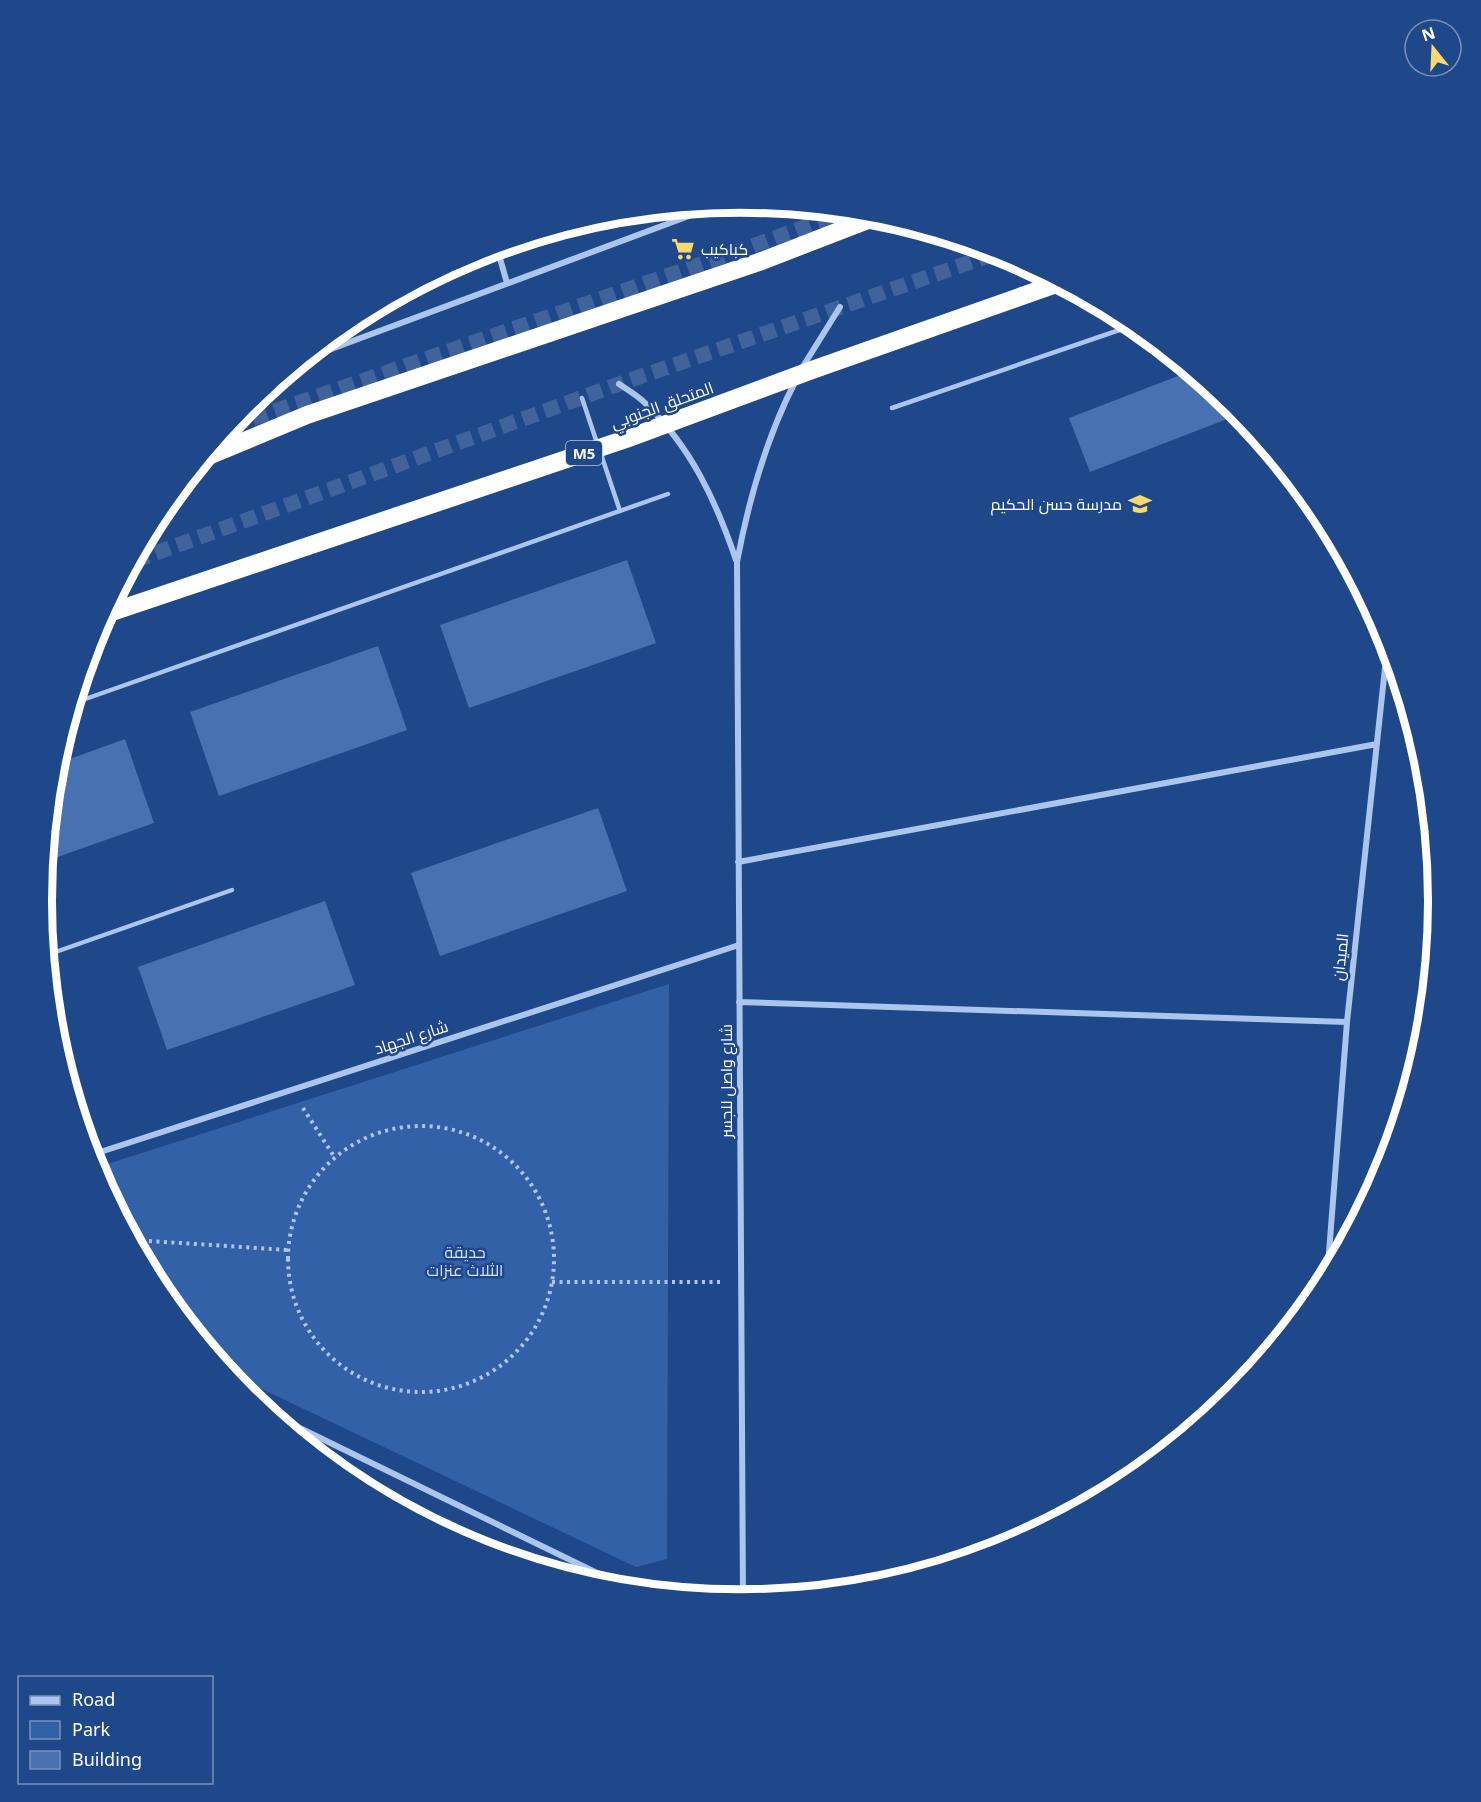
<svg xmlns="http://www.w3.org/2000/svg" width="1481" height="1802" viewBox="0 0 1481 1802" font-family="'Noto Sans',Cairo,sans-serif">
<rect width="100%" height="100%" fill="#1f488b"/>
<path fill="#3361a8" d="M669,984L667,1559L636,1567L228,1373L160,1289L95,1168Z"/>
<path fill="#4871b2" d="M1191,371L1240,414L1090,472L1069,418Z
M627,560L656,643L469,708L440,625Z
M378,646L407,730L219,796L190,712Z
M125,739L154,823L46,861L56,764Z
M598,808L627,891L440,956L411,873Z
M325,901L355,985L167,1050L138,967Z"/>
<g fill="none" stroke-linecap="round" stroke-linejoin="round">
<path stroke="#41639c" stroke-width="15" stroke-dasharray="15 8" stroke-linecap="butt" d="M231,426L736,252L843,213
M134,561L619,384L997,253"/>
<path stroke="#acc5ec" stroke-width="4" stroke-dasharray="3 4.5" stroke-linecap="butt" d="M303,1108L335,1158
M288 1259a133 133 0 1 1 266 0a133 133 0 1 1-266 0Z
M134,1240L288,1250
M552,1282H722"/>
<path stroke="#acc5ec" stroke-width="4.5" d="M582,398L597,443
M892,408L1134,325
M600,451L620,511
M74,703L668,494
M47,955L232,890"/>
<path stroke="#acc5ec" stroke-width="6" d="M497,248L507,283
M307,358L721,204
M802,368L840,307
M619,384C628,390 638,396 645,403C691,447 716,501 736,560
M738,862L1377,744
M739,1002L1347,1022
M91,1155L739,945
M1327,1278L1347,1022L1388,640
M269,1413L595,1572L653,1591
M743,1599L737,562C749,498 766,438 796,380"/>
<path stroke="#fff" stroke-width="18" d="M206,457L307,415L759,262L878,216"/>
<path stroke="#fff" stroke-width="18" d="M106,614L626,439L812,370L1059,283"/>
</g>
<defs>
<g id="supermarket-bare" transform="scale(1.8)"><path d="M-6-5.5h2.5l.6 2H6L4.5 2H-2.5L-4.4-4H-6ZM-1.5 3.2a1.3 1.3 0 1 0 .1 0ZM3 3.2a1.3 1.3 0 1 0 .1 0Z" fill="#fad96c" stroke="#1f488b" stroke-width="2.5" paint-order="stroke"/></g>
<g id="school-bare" transform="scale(1.8)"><path d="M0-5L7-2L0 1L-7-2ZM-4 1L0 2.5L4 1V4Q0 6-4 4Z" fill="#fad96c" stroke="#1f488b" stroke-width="2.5" paint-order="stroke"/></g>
</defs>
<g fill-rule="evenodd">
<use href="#supermarket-bare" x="683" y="249"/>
<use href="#school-bare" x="1140" y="504"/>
</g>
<g text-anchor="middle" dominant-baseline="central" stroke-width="5" stroke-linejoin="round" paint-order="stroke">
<rect fill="#1f488b" stroke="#bcc8dc" stroke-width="1.5" x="566" y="441" width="36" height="24" rx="4.5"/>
<g font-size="15" font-weight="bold" fill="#fff">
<text x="584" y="453">M5</text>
</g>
<g font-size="16" fill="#fff" stroke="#1f488b" text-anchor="start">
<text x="701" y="249">كباكيب</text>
<text x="1122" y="504" text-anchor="end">مدرسة حسن الحكيم</text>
</g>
<g font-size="16" fill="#fff" stroke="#1f488b">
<text transform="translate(662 405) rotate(-20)">المتحلق الجنوبي</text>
<text transform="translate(1340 957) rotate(-84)">الميدان</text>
<text transform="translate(411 1037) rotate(-18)">شارع الجهاد</text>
<text transform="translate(726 1081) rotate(-90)">شارع واصل للجسر</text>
</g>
<g font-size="16" fill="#d1e0f8" stroke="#1f488b">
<text x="465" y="1252">حديقة<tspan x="465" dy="18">الثلاث عنزات</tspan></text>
</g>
</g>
<path d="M0 0H1481V1802H0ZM52 901a688 688 0 1 1 1376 0a688 688 0 1 1-1376 0Z" fill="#1f488b" fill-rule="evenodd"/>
<path fill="none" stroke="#fff" stroke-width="8" d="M52 901a688 688 0 1 1 1376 0a688 688 0 1 1-1376 0Z"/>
<rect x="18" y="1676" width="195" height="108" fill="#1f488b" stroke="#7991b9" stroke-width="1.5"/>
<rect x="30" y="1696" width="30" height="9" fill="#acc5ec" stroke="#7991b9" stroke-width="1.5"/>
<text x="72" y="1706" font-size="18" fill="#ffffff">Road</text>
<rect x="30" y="1721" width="30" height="18" fill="#3361a8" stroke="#7991b9" stroke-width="1.5"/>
<text x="72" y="1736" font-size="18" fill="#ffffff">Park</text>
<rect x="30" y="1751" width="30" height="18" fill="#4871b2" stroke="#7991b9" stroke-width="1.5"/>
<text x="72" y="1766" font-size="18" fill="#ffffff">Building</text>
<g transform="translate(1433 48) rotate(342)"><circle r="28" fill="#1f488b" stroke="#7991b9" stroke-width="1.5"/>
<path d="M0-4.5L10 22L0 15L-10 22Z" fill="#fad96c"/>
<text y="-9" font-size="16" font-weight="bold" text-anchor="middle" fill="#ffffff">N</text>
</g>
</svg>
